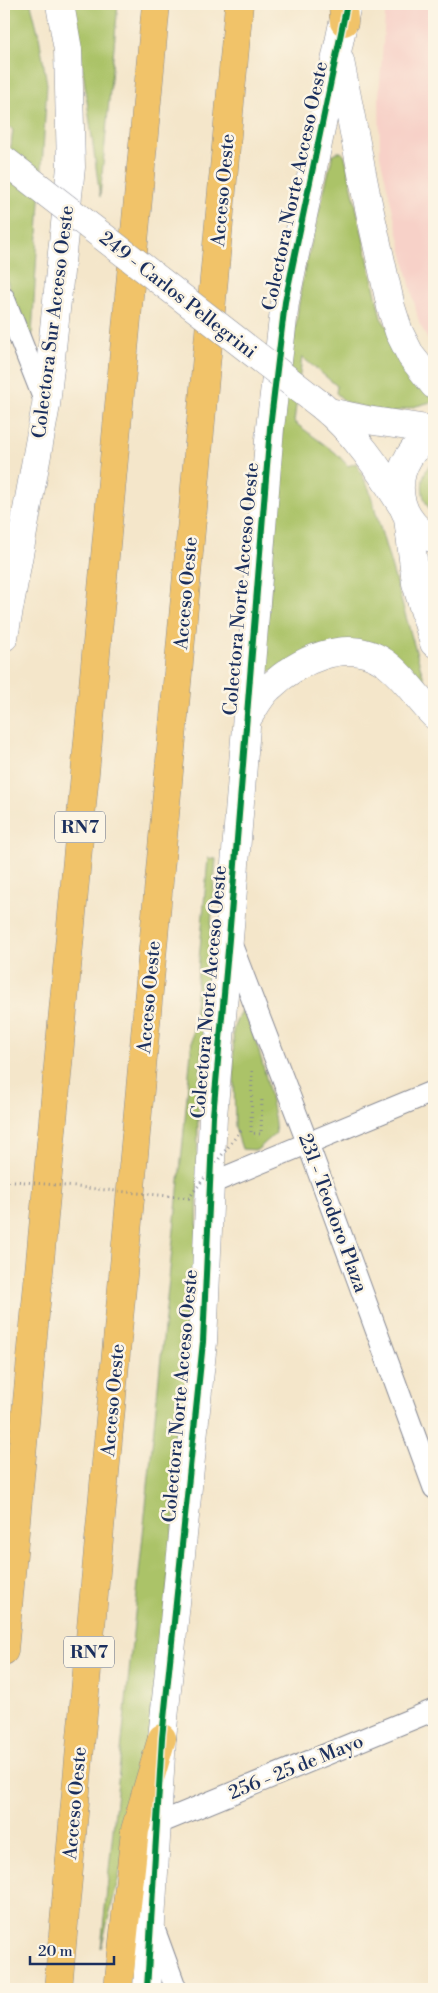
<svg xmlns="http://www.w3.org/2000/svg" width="438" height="1993" viewBox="0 0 438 1993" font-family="'Libre Bodoni',serif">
<rect width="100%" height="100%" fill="#fcf5e5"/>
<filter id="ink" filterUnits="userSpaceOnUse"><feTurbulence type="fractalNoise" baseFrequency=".02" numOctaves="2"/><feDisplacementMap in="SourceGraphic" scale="10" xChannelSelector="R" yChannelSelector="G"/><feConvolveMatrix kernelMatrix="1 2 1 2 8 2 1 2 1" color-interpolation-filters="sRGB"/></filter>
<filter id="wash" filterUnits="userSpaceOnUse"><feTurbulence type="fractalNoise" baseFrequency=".0096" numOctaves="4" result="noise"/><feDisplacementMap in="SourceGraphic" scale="20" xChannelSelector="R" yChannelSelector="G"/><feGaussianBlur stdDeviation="1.12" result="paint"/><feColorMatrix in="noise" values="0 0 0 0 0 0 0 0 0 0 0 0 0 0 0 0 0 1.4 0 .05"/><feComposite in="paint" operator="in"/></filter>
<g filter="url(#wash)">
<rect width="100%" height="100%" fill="#f4e6ca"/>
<path fill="#f7d1c8" d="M386,4H434V351L419,323L380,156L379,95Z"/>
<path fill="#abc368" stroke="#637963" d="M4,4H31L39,36L47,84L31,352L4,272V190L5,191L13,130L4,122Z
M74,4H118L100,197Z
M337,152H341L345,156L381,318L434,396L431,402L391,413L347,403L336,393L337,386L302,357L294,422L336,453L348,466L356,463L369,489L428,693L395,655L265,672L262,669L271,587L283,418L302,281L333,154Z
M434,460V514C419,500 418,474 434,460Z
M208,858L216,859L198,1099L197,1277L151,1758L132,1824L101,1948L183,1141Z
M241,1010C257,1029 274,1106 276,1133L257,1150L242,1149L235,1127L233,1029Z"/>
</g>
<g filter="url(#ink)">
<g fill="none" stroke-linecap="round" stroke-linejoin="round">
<g stroke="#888a94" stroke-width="23">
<path id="minor" d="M4,298L45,402
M230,941L308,1144L434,1488
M209,1184L434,1091
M157,1824L434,1710
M153,1926L176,1989"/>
</g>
<g stroke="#888a94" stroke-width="29">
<path id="tertiary" d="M340,61L366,194L391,307L399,332L411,356L434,385
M322,406C354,432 379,469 401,504
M329,412L367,420L434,430
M434,435C389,456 388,519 434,539
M408,518L416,583L434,643
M4,637L46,405L71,167L68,50L60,4
M247,719C254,709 260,696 269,688C297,661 347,636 384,662C404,676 417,698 434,715
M147,1989L162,1738L203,1342L213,1116L229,939L270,428L285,302L347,4"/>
</g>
<g stroke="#888a94" stroke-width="29">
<path id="motorway" d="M343,4L344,22
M4,1651L156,4
M58,1989L239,4
M118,1989L135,1830L162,1738"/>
</g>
<path stroke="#888a94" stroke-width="3" stroke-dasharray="1 4" stroke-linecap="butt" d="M4,1011L6,1012L4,1034
M252,1071L251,1133L261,1134L262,1097"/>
<use href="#minor" stroke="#fff" stroke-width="21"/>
<use href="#tertiary" stroke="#fff" stroke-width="28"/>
<use href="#motorway" stroke="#f1c369" stroke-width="28"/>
<g stroke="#888a94" stroke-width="29" stroke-linecap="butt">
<path id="tertiary-bridge" d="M4,160L322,406"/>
</g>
<path stroke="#888a94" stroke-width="3" stroke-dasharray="1 4" stroke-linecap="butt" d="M4,1180L189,1198L241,1130"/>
<use href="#tertiary-bridge" stroke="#fff" stroke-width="28"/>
<g stroke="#fcf5e5" stroke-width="9">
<path id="cycleway" d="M147,1989L162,1738L203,1342L213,1116L229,939L270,428L285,302L347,4"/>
</g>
<use href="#cycleway" stroke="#00873e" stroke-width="6"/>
</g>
</g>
<g text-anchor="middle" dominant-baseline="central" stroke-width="5" stroke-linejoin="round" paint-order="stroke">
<g fill="#fcf5e5" stroke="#5e6a86" stroke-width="1">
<rect x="55" y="811.5" width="50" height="31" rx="4"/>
<rect x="64" y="1636.5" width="50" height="31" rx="4"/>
</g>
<g font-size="18" font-weight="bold" fill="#1b2f5e">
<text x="80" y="827">RN7</text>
<text x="89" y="1652">RN7</text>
</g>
<g font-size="19" fill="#1b2f5e" stroke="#fcf5e5">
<text transform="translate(295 186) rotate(-78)">Colectora Norte Acceso Oeste</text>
<text transform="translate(223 190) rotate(-85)">Acceso Oeste</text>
<text transform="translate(178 295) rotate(38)">249 - Carlos Pellegrini</text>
<text transform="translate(53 322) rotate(-83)">Colectora Sur Acceso Oeste</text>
<text transform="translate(241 589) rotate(-85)">Colectora Norte Acceso Oeste</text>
<text transform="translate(186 593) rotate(-85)">Acceso Oeste</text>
<text transform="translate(209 992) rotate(-85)">Colectora Norte Acceso Oeste</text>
<text transform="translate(149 997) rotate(-85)">Acceso Oeste</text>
<text transform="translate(333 1213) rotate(70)">231 - Teodoro Plaza</text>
<text transform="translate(180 1396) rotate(-85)">Colectora Norte Acceso Oeste</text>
<text transform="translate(113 1400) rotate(-85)">Acceso Oeste</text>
<text transform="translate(296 1767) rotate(-22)">256 - 25 de Mayo</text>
<text transform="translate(75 1803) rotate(-85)">Acceso Oeste</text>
</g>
</g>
<rect width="438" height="1993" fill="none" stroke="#fcf5e5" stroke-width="20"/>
<path d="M30 1956v8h84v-8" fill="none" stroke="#1b2f5e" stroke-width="2.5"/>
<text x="38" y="1956" font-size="15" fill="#1b2f5e" stroke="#fcf5e5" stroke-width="4" paint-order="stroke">20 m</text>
</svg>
